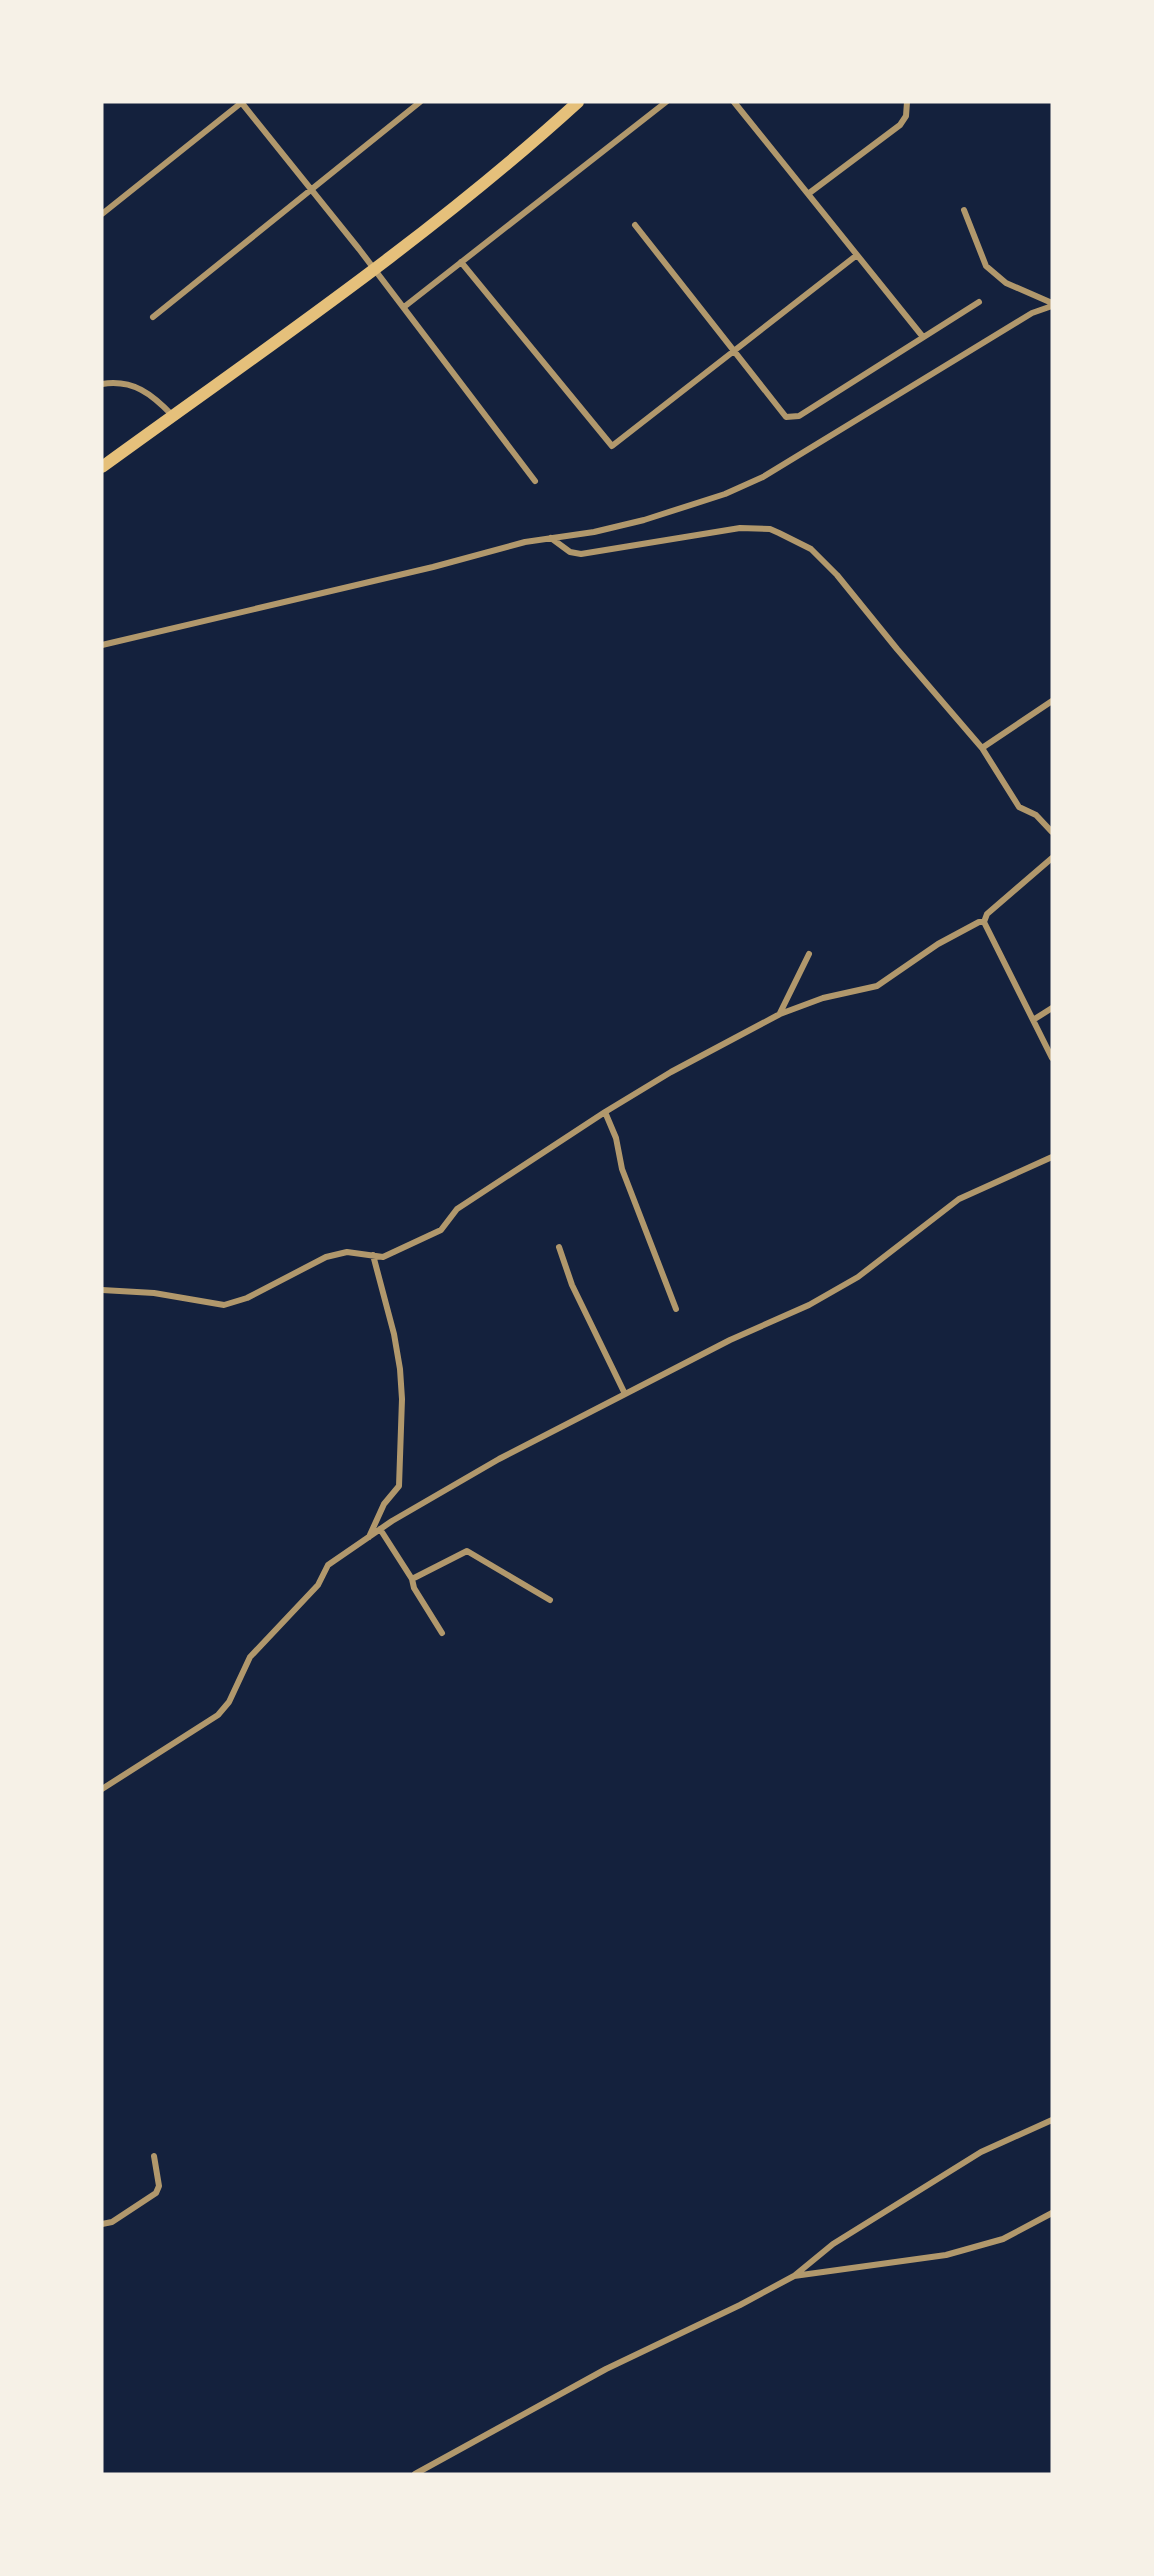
<svg xmlns="http://www.w3.org/2000/svg" width="1154" height="2576" viewBox="0 0 1154 2576" font-family="Overpass,sans-serif">
<rect width="100%" height="100%" fill="#14213d"/>
<g fill="none" stroke-linecap="round" stroke-linejoin="round">
<path stroke="#b1986c" stroke-width="6" d="M241,102L359,249L535,481
M734,102L923,337
M808,194L900,125L906,116L907,102
M964,210L986,266L1006,283L1052,303
M102,214L241,103
M635,225L786,417L799,416L979,302
M461,262L612,446L857,255
M404,307L666,102
M153,317L420,102
M102,384C133,379 152,394 173,416
M551,538L570,552L581,554L740,528L770,529L779,533L811,549L837,575L897,649L982,748L1052,701
M102,645L433,567L525,542L594,532L644,520L725,494L763,477L1032,313L1052,306
M982,748L1019,807L1036,815L1052,832
M984,922L987,914L1052,858
M780,1013L809,954
M1033,1020L1052,1008
M605,1112L616,1138L622,1169L676,1309
M559,1247L572,1285L625,1394
M102,1290L154,1293L224,1305L247,1298L326,1257L347,1252L383,1257L441,1230L457,1209L605,1112L671,1072L780,1014L823,998L877,986L938,944L979,922H984L1052,1058
M380,1529L412,1579L467,1551L550,1600
M369,1537L384,1504L399,1486L402,1399L400,1369L394,1334L373,1255
M412,1579L414,1588L442,1633
M102,1789L218,1715L229,1702L250,1657L318,1585L328,1565L392,1521L499,1459L730,1340L809,1305L858,1277L959,1199L1052,1157
M102,2224L112,2222L156,2193L159,2186L154,2156
M794,2276L833,2244L981,2152L1052,2120
M415,2474L606,2369L740,2305L794,2276L946,2255L1003,2239L1052,2213"/>
<path stroke="#e5c07b" stroke-width="12" d="M102,467C263,350 430,237 578,102"/>
</g>
<rect width="1154" height="2576" fill="none" stroke="#f6f1e7" stroke-width="207"/>
</svg>
